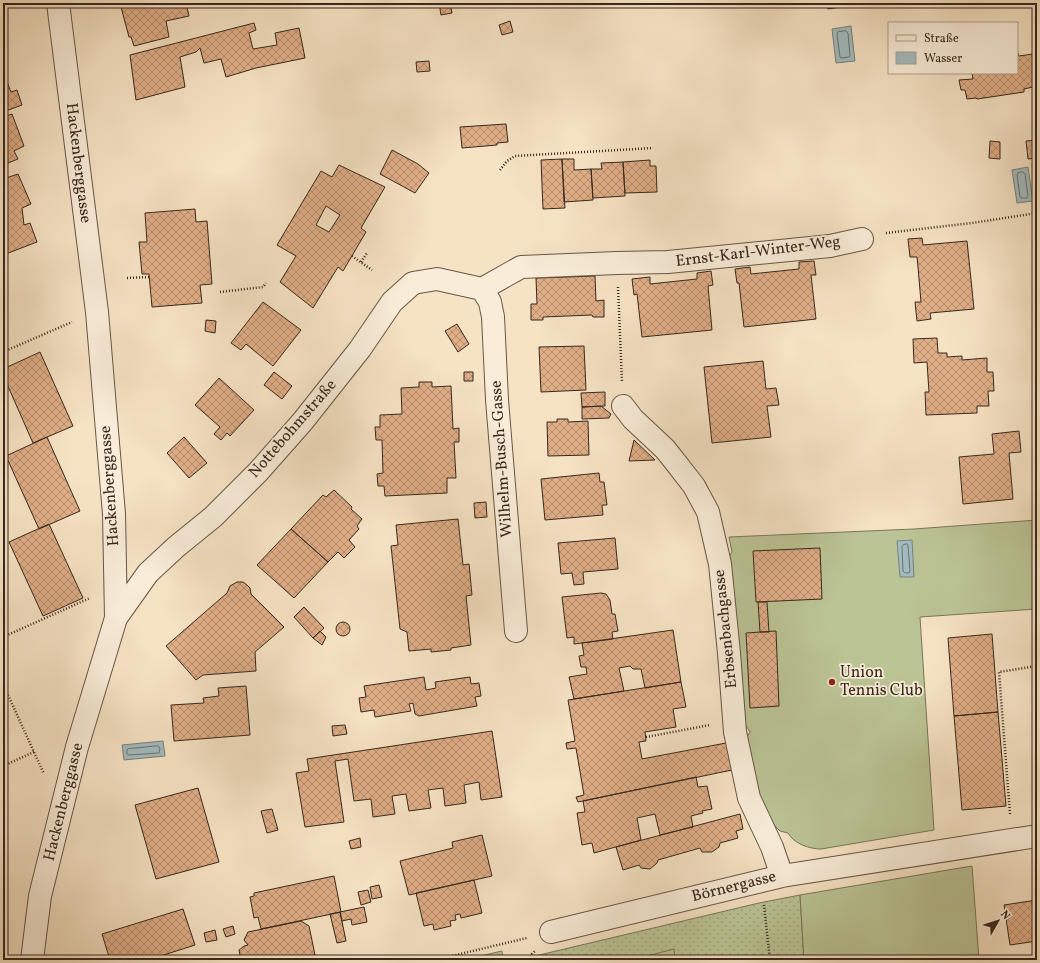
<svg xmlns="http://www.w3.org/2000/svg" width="1040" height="963" viewBox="0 0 1040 963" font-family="Vollkorn,serif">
<defs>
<pattern id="grass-dots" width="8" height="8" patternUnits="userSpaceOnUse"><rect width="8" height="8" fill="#bbc495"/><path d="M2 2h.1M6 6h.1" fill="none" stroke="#a1a880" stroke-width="1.8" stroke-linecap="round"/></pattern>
<pattern id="building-cross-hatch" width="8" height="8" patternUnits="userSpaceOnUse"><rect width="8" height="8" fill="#e0ae87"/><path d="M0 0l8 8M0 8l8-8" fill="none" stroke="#b68e6e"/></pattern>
</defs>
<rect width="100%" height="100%" fill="#f6e3c4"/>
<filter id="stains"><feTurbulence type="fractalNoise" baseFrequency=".005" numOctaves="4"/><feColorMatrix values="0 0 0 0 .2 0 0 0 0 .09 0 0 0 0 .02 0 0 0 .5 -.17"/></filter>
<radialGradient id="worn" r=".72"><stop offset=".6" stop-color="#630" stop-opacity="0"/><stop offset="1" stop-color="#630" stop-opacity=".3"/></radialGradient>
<path fill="url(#grass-dots)" stroke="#797659" d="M800,895L804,960H537L535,956L759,903Z
M502,951L503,960H463Z"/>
<path fill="#bbc495" stroke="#797659" d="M1037,520V609L920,617L934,830L821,849C810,849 794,844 788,833L780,831L775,826L760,805L746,739L750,732L743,721L727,560L732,552L729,537L914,529Z
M972,866L979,960H804L800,895Z
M674,949L675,960H631Z"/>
<path fill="#a2bbbf" stroke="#77807e" d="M851,26L855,61L836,63L832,29Z
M1028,167L1033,201L1017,203L1012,170Z
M912,540L914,577H900L897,541Z
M163,741L165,756L124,760L122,745Z"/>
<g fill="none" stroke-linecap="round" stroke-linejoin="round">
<path stroke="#6c716e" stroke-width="1" d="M846,31L848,33L850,56L849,57L841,58L840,57L837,34L838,32Z
M1023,172L1025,174L1028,196L1027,198H1022L1020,197L1017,175L1018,173Z
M907,544L908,546L910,571L909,573H905L903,571L902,546L903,545Z
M158,746L160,748L159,753L129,755L127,754V750L128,749Z"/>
</g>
<path fill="url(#building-cross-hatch)" stroke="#37271d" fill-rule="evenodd" d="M124,3H139L125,6Z
M139,3H186L189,16L166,21L169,37L134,46L131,37H129L121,7Z
M439,3H450L452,13L441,15Z
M827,3H841V7L828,9Z
M510,21L513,32L502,35L499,25Z
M254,23L256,30L249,33L253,49L277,45L275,33L299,28L305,58L256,68L226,77L221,59L204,63L200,48L196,52L180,57L185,87L136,100L130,55Z
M1017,53H1018L1019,56L1033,54L1036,70H1037V86L1024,89V92L977,99L976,98L967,99L965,90H961L959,80L973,79L972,73H1017Z
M429,61L430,71L417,72L416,62Z
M3,72L11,92L17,90L22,105L3,112Z
M12,114L24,146L14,151L18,159L3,165V117Z
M506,124L508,142L497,143V145L462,148L460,127Z
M1037,140V158L1028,159L1026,141Z
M990,141L1000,142V159L989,158Z
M392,150L418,164L429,173L415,193L380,174Z
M562,159H574V170L591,169L593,200L564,202Z
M562,159L565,208L543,209L541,160Z
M650,160V166H656L657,192L625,193L623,162Z
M623,162L625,196L593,198L591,169H602L601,163Z
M339,165L385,187L361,228L366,232L343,271L338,267L313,308L280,282L296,256L277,245L321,171L332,177ZM326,206L340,215L329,232L316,225Z
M18,174L31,204L22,208L24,225L30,223L37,242L3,255V179Z
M195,209L196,222L207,221L212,284L200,285L202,303L152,307L149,274H142L139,242H147L145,213Z
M922,238L923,245L967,241L974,309L930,313L931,319L917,321L915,302H921L918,267L917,257H910L908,239Z
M814,261L816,275H811L816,319L744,327L739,283H737L735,269L750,267L751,274L799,269V262Z
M711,271L713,285L708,286L712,330L642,337L637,294L634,295L632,279L650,277V284L697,279V273Z
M595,276L596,301L604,300V317H593L592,315L543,317V320H531V304H537L536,278Z
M263,302L301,330L273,366L246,344L241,350L231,343Z
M206,320L216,321L215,333L205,331Z
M457,324L469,344L458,352L445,331Z
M937,338L938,353H947V357L962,356V360L987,358V372H993L994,391H988L989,406H977V413L926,415L925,392H929L927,362L914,363L913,339Z
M584,346L586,390L541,392L539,347Z
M40,352L73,426L33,443L3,375V369Z
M763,361L766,389L776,388L779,405L767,406L771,437L712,443L704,367Z
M274,372L292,386L282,399L264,385Z
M464,372H473V381H464Z
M219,378L254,410L230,436L227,433L221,440L214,434L220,427L195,405Z
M419,382H432V387L451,386L453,429L459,428V442H454L456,478H447V493L385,496L384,486H378L377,474L383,473L382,440H376L375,427H380V415L402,414L401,388L419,387Z
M605,392V406L582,407L581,393Z
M601,406L611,414L609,418L582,419V407Z
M557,419H568V422L588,421L589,455L548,456L547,422H557Z
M1019,431L1021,452L1009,453L1013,499L963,504L959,457L994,454L992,434Z
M47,437L80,511L39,529L6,456Z
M184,437L207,463L189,478L167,453Z
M634,440L655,460L629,461Z
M599,473L600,482H604L607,505H602L603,515L545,520L541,479Z
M334,490L352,507L351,509L362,519L357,526L359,529L349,540L355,547L344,558L338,552L328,562L291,529L323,495L326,497Z
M486,502L487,517L475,518L474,503Z
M458,519L463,565L469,564L472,595L466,596L471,645L451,648V650L431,652V649L409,651L407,632L400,629L391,546L398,545L396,525Z
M49,524L83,598L43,616L9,542Z
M291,529L328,562L294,598L257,565Z
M615,538L618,569L583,572L584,584L574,585L572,573L561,574L558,543Z
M820,548L822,599L756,602L753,551Z
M237,582H243L247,585L250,588L251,594L284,627L255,652L256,671L203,675L196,680L166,646L227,593L230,586Z
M601,593L606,594L610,600L612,614H615L618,631L612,632L613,639L574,644V637L567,638L562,597Z
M758,602H767L769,632H760Z
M304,607L324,628L313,638L294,617Z
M336 629a7 7 0 1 1 14 0a7 7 0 1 1-14 0Z
M673,630L681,682L645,688L641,669H633L630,666L619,668L624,691L574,699L569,677L587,674L586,667H581L579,656L584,655L582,643Z
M320,631L326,637L322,645L313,638Z
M776,631L779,706L750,708L746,633Z
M992,634L998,712L954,716L948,638Z
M424,677L426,690L436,688L435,682L470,677L471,684L479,683L481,696L475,697L477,706L419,716L415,714L413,703L409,704L411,711L375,717L374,710L361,712L359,698L366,697L364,686Z
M681,682L686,707L673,709L676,727L645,732L646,741L639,742L642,759L726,743L732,770L578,802L576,797L584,795L576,748L567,749L566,743L575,741L568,700Z
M246,686L250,735L174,741L171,705L204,703L203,698L219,696L218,688Z
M998,712L1006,806L962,810L954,716Z
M345,725L347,734L333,736L332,726Z
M492,731L502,797L481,800L479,782L464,785L466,803L445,806L443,788L428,790L431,808L409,811L406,794L392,796L395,814L373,817L371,799L354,801L348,759L335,761L344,822L305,827L296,773L309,771L307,759Z
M696,777L698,787L707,786L712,809L702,811L703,813L691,816L693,827L660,835L655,814L637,818L641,840L594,853L592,843L582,845L577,813L585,812L583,801Z
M198,788L219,862L156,879L135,805Z
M272,809L278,830L267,833L261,811Z
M740,814L743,829L736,831L738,838L720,843L719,847L712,852H702L700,848L658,860L657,863L650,869L641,868L639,865L623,870L616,847Z
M482,835L492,876L409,895L400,861L453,848L452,842Z
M360,838L361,847L351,849L349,841Z
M334,876L341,912L261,929L258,917L254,918L250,897L254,896V893Z
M474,880L482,913L461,918L460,914L455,915L456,920L450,921L451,926L434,930L433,924L424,926L416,893Z
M379,885L382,897L372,899L370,887Z
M368,890L371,902L361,905L358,892Z
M1037,900V941L1010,945L1004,905Z
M364,907L367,922L352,925L351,919L342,921L340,912Z
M183,909L195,945L148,960H110L102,934Z
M340,912L346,941L337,943L330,914Z
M301,921L309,926L315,955L307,956L303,960H241L239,950L244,946L248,945L244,940L248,932Z
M233,926L235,934L226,937L223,929Z
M215,930L217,940L206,942L204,933Z"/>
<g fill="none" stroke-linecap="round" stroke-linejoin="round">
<g stroke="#675647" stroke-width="24">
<path id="minor" d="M482,289L521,267L617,263L668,262L830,246L862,239
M482,289L490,302L493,317L497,400L516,631
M623,406L633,419L665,449L673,459L694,486L708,512L720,564L729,653L735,732L749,798L772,847L782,876
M116,618L148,573L176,547L213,517L258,472L303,421L360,349L392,302L413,283L437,279L482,289
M551,932L782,876L1037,836
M32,960L40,896L77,747L116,618L114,514L97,312L58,3"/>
</g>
<path stroke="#37271d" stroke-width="2.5" stroke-dasharray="1 2" stroke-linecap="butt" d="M500,170L507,161L515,156L653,148
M886,233L972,223L1037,213
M352,256L372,270
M361,262L367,253
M127,278L149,277
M618,287L622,382
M220,292L263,287L266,283
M3,352L72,322
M3,362L6,368
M3,637L90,598
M3,684L44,774
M646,737L710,725
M3,766L34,752
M1010,814L999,672L1037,666
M764,905L770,960
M435,960L527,938
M534,960L532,954L535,951"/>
<use href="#minor" stroke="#f9edd9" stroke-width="22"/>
</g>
<circle fill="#8f2418" stroke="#f9edd9" stroke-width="1.5" cx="832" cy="682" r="4"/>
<g text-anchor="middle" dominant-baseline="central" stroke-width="3.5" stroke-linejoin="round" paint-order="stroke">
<g font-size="16" fill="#37271d" stroke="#f9edd9">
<text transform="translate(78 163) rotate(83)">Hackenberggasse</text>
<text transform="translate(758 252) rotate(-7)">Ernst-Karl-Winter-Weg</text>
<text transform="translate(293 429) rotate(-49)">Nottebohmstraße</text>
<text transform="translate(502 459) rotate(-94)">Wilhelm-Busch-Gasse</text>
<text transform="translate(110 486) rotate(-94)">Hackenberggasse</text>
<text transform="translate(726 629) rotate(-96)">Erbsenbachgasse</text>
<text transform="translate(64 802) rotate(-76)">Hackenberggasse</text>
<text transform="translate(734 887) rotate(-14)">Börnergasse</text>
</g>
<g font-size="16" fill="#37271d" stroke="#f9edd9" text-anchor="start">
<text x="840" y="673">Union<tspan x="840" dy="18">Tennis Club</tspan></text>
</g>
</g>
<rect width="1040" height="963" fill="none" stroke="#f6e3c4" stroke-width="16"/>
<rect x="4" y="4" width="1032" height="955" fill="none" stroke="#37271d" stroke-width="2"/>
<rect x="8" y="8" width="1024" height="947" fill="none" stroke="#37271d"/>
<rect x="888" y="22" width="130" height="52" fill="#f9edd9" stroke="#ab9e8e"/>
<rect x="896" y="35" width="20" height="6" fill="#f9edd9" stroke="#ab9e8e"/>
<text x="924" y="42" font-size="12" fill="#37271d">Straße</text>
<rect x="896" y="52" width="20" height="12" fill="#a2bbbf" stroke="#ab9e8e"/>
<text x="924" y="62" font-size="12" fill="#37271d">Wasser</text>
<g transform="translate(998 921) rotate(51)" stroke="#f9edd9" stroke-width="3" paint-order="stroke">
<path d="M0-3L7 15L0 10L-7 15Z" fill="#37271d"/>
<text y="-6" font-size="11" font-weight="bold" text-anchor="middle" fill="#37271d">N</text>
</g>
<rect width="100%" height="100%" filter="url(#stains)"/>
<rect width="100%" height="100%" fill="url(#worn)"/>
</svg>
